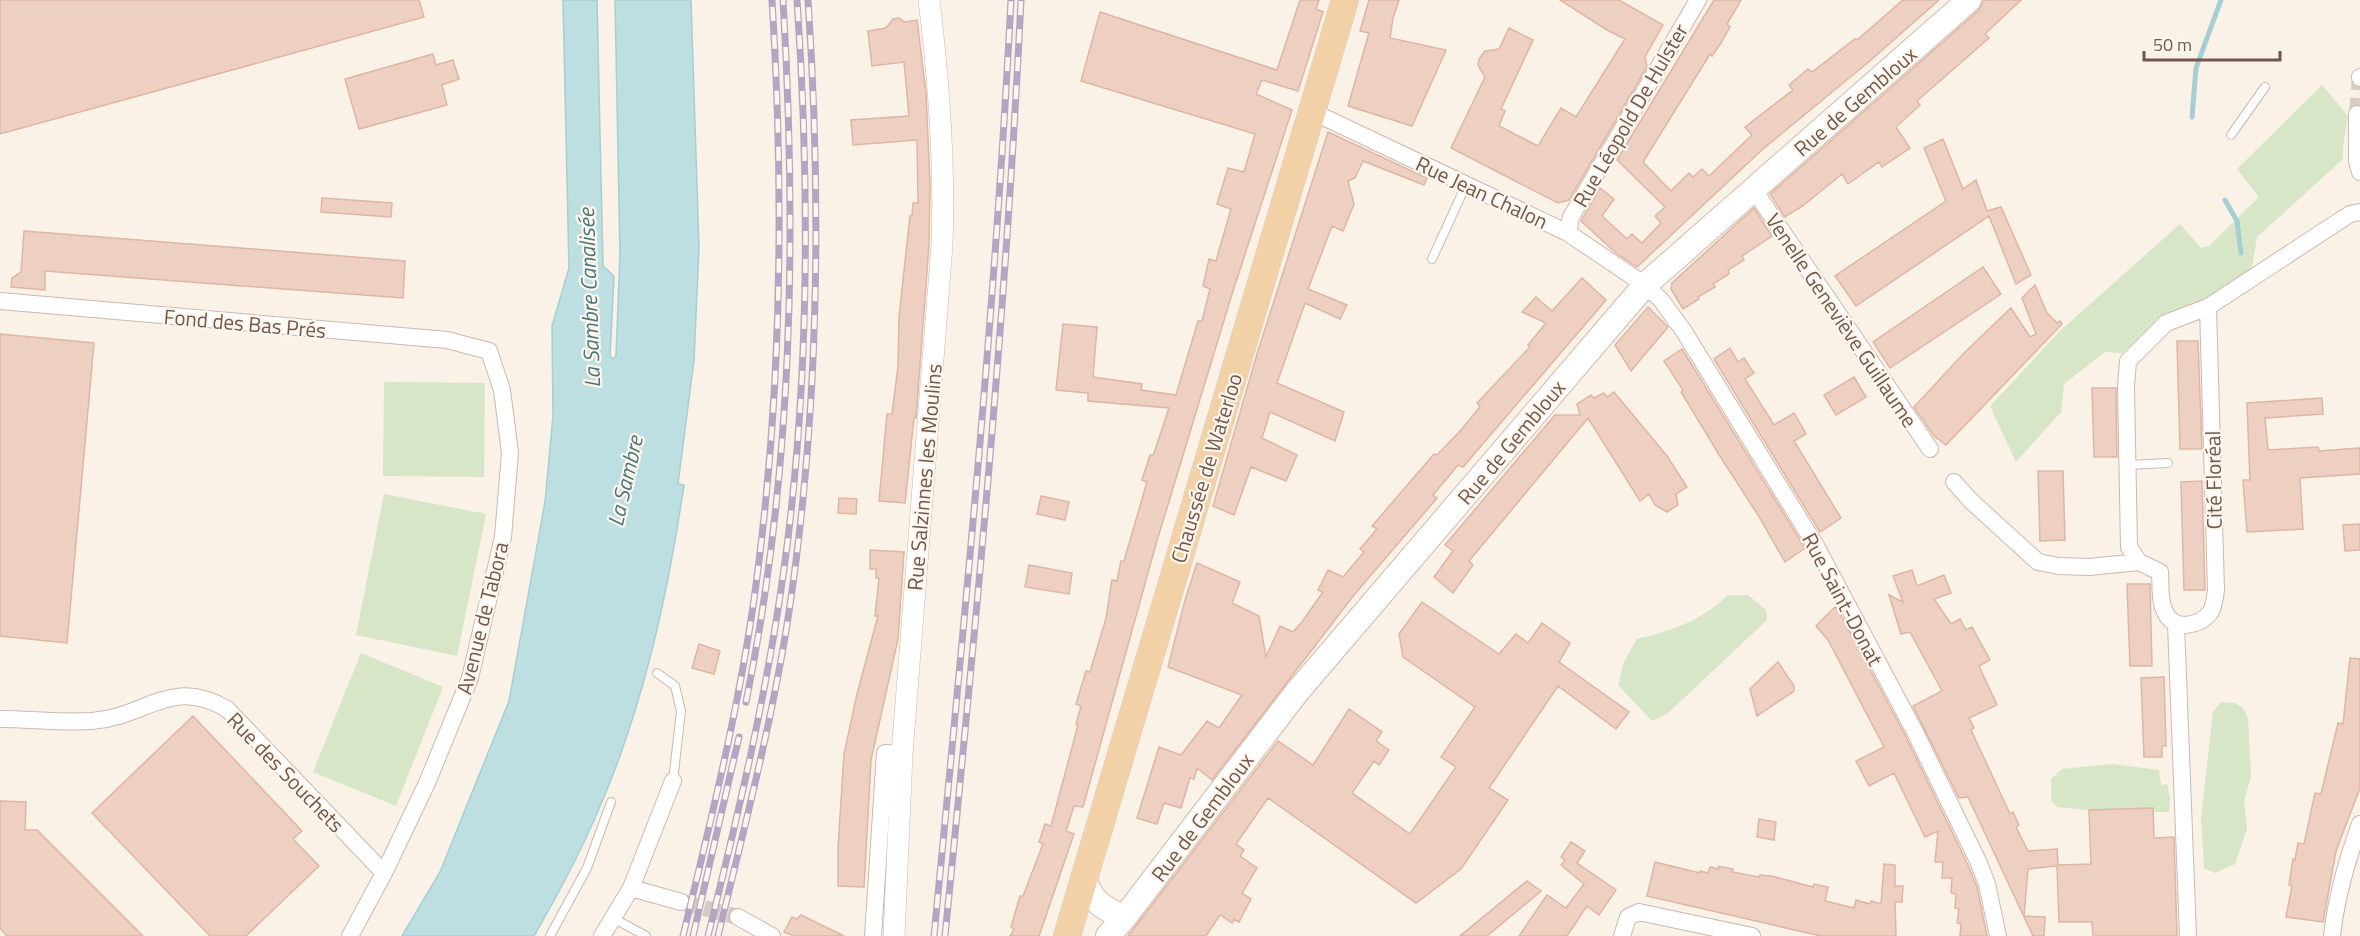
<svg xmlns="http://www.w3.org/2000/svg" width="2360" height="936" viewBox="0 0 2360 936" font-family="'Titillium Web',sans-serif">
<rect width="100%" height="100%" fill="#faf1e7"/>
<path fill="#d6e6c7" d="M2322,85L2348,116L2343,147V159L2257,237L2251,273L2216,295L2180,310L2122,353L2105,352L2064,384L2061,412L2016,462L1990,406L2061,330L2180,224L2201,248L2209,246L2259,197L2237,169Z
M384,382L485,383L484,477L383,476Z
M384,494L486,514L457,656L356,635Z
M1728,595H1748L1766,610L1767,620L1667,714L1652,721L1618,685L1624,662L1637,639C1673,630 1700,622 1728,595Z
M361,653L443,687L396,806L313,772Z
M2221,702L2234,703L2243,708L2248,719L2251,777L2244,801L2247,829L2235,864L2215,873L2204,868L2201,817L2213,712Z
M2112,764L2159,770L2161,785L2167,784L2170,797L2169,812H2153V808L2089,810L2057,807L2051,800V779L2062,769Z"/>
<path fill="#bddfe2" stroke="#a5cfd3" stroke-width="1.5" d="M563,0H597L603,266L614,276L610,356L613,359L616,356L620,254L615,0H691L699,248L694,360L678,484L684,485C667,599 642,713 595,818C577,859 556,898 534,936H402L440,872L509,701L545,502L553,416L552,326L569,268Z"/>
<g fill="none" stroke-linecap="round" stroke-linejoin="round">
<path stroke="#a5cfd3" stroke-width="5" d="M2192,117L2196,68L2221,0
M2225,200L2237,221L2241,253"/>
</g>
<path fill="#edd0c1" stroke="#deb6a3" stroke-width="1.5" d="M0,0H419L424,17L0,134Z
M1300,0H1319L1316,9L1323,12L1298,91L1262,80L1256,94L1292,110L1232,294L1156,544L1083,807L1074,806L1066,831L1074,834L1039,936H1010L1014,929L1011,927L1020,896H1023L1043,844L1039,842L1045,824L1051,826L1078,725L1076,724L1081,706L1076,704L1086,671L1090,672L1106,618L1112,580L1117,581L1121,561H1124L1147,482L1142,480L1150,455L1153,456L1169,408L1088,401V393L1056,390L1063,324L1097,327L1093,377L1142,384L1141,390L1176,395L1198,321H1202L1210,289L1203,286L1209,259L1216,261L1231,209L1217,204L1228,168L1244,172L1255,134L1081,81L1100,12L1277,70Z
M1369,0H1399L1393,18L1390,38L1446,50L1412,126L1348,106L1369,33L1360,31Z
M1560,0H1619L1663,25L1645,57L1647,67L1569,200L1558,203L1451,148L1485,77L1478,65L1479,59L1485,51L1499,49L1509,28L1533,40L1501,109L1505,111L1499,126L1538,146L1561,108L1576,117L1625,39L1607,30Z
M1714,0H1741L1727,24L1730,27L1721,43L1712,56L1710,54L1643,162L1671,191L1689,173L1693,177L1702,169L1709,176L1752,135L1745,127L1793,90L1789,85L1808,69L1812,72L1855,39L1857,40L1903,0H1939L1871,60L1763,149L1637,267L1616,253L1581,221L1600,188L1614,199L1602,216L1627,239L1632,234L1642,243L1661,223L1655,216L1665,207L1617,160Z
M1984,0H2021L1985,34L1989,38L1917,101L1920,105L1896,127L1910,148L1882,167L1879,162L1848,184L1842,174L1804,205L1785,217L1770,194L1978,11Z
M899,18L905,22L917,20L926,93L930,184L929,244L916,418H914L905,503L879,501L887,414H892L898,366L899,317L910,216H912L913,203H918L917,140L853,145L851,120L909,116L904,62L872,66L868,31L886,28L893,19Z
M433,54L436,65L453,60L459,79L442,85L447,105L359,129L345,79Z
M1328,132L1427,178L1424,185L1363,161L1355,178L1348,181L1354,204L1343,231L1332,226L1308,289L1347,305L1340,319L1305,303L1277,383L1344,412L1335,441L1270,412L1262,438L1297,455L1286,481L1251,467L1234,515L1213,506L1257,354Z
M1943,139L1963,189L1976,180L1987,211L2001,207L2031,275L2016,284L1989,216L1856,306L1835,276L1946,201L1924,148Z
M322,198L392,203L391,217L321,212Z
M1754,208L1772,236L1742,256L1744,260L1728,270L1729,274L1713,284L1715,287L1698,297L1699,299L1683,309L1671,289L1672,283Z
M24,231L405,261L403,298L45,271V290L11,287L12,278L21,272Z
M1983,267L2001,294L1890,368L1873,342Z
M1582,278L1606,300L1463,467L1458,465L1433,495L1437,498L1354,595L1212,780L1197,768L1194,779L1190,778L1181,808L1164,803L1157,824L1137,818L1159,747L1181,755L1207,721L1219,728L1242,695L1168,667L1185,600L1197,563L1240,582L1232,603L1259,616L1266,657L1280,626L1293,632L1302,622L1323,592L1318,590L1328,570L1343,577L1364,552L1360,549L1377,529L1372,526L1434,454L1437,455L1461,430L1480,407L1477,403L1530,347L1528,345L1546,323L1522,312L1536,297L1552,311Z
M2035,285L2047,313L2057,323L2060,321L2062,324L1946,445L1934,436L1914,407L1964,353L2011,308L2030,337L2036,334L2022,298Z
M1648,307L1668,327L1631,371L1615,345Z
M0,334L94,343L67,643L0,636Z
M2177,341H2198L2202,449H2180Z
M1730,348L1738,362L1744,358L1754,373L1745,379L1774,425L1794,413L1806,434L1794,441L1841,518L1820,532L1714,359Z
M1682,349L1805,548L1785,562L1758,515L1723,461L1681,392L1683,390L1664,361Z
M1854,377L1866,397L1836,415L1824,395Z
M2092,388H2116L2117,457H2094Z
M1614,392L1667,456L1687,487L1676,494L1678,505L1667,512L1655,505L1649,494L1640,501L1588,418L1469,561L1473,565L1453,593L1434,577L1453,551L1445,545L1555,415H1580L1577,404L1591,395L1594,398L1604,393L1607,397Z
M2322,398L2323,414L2265,418L2268,450L2318,447L2319,451L2360,448V474L2300,478L2303,529L2247,532L2243,480H2250L2247,403Z
M2038,471H2063L2065,540L2040,541Z
M2202,481L2205,590H2184L2181,482Z
M1041,496L1069,502L1065,520L1037,514Z
M839,498L857,499L856,514L838,513Z
M2360,524V550L2345,551L2343,525Z
M870,550L904,552L898,639L871,760L864,887L838,886V848L844,754L857,694L878,616H875L879,578H876V569H870Z
M1029,565L1072,573L1069,594L1025,587Z
M1912,570L1917,586L1944,575L1951,593L1934,599L1951,624L1960,619L1966,630L1972,627L1990,660L1979,666L1997,705L1969,718L1974,728L1971,730L2010,814L2013,812L2019,825L2016,827L2028,851L2057,849L2058,865L2091,864L2089,810L2153,808L2154,838L2174,837L2177,936H2093L2092,922H2059L2057,866L2028,869L2024,916L2045,917L2044,936H2033L1968,797L1959,798L1913,706L1942,691L1910,632L1901,634L1889,595L1903,602L1893,576Z
M2127,584H2150L2152,666H2130Z
M1422,602L1499,654L1516,634L1528,643L1542,623L1570,643L1559,662L1629,712L1616,729L1558,686L1489,788L1508,800L1461,869L1416,903L1268,798L1236,844L1244,850L1240,856L1257,868L1242,893L1251,899L1239,922L1234,919L1232,923L1220,915L1206,936H1128L1278,741L1313,765L1349,709L1382,732L1376,741L1389,750L1379,765L1374,761L1352,793L1410,834L1456,767L1441,757L1475,707L1403,657L1399,634Z
M1836,606L1905,735L1968,865L1977,887L1987,936H1960L1961,924L1957,923L1959,909L1955,908L1956,894L1951,893L1952,878H1942L1943,862H1935L1938,831L1925,837L1894,773L1869,786L1856,761L1884,747L1828,640L1816,626Z
M699,644L720,651L714,674L692,668Z
M2350,658L2360,659V788L2336,851L2323,922L2286,917L2292,886L2289,885L2293,859L2295,860L2298,843L2304,844L2315,793L2321,794L2338,723L2343,724Z
M1778,662L1794,686V691L1757,716L1750,689Z
M2164,677L2166,746H2162V757H2144L2141,678Z
M193,716L302,831L293,839L319,866L246,936H210L92,813Z
M0,801L26,802L25,830H37L143,936H7L0,928Z
M1759,819L1776,822L1774,840L1757,837Z
M1571,842L1585,851L1577,863L1616,890L1599,915L1587,906L1567,936H1519L1547,895L1566,908L1584,884L1561,865L1565,860L1561,857Z
M1655,862L1700,873V871L1708,873L1710,867L1718,869L1719,866L1733,869L1732,872L1759,877L1760,875L1771,876L1813,887L1814,884L1828,887L1825,901L1854,908L1856,900L1870,904L1871,901L1881,904L1884,864L1895,865V886H1903L1902,902H1895L1896,936H1821L1647,896Z
M1527,881L1541,891L1487,936H1460Z
M801,915L844,936H794L784,932L792,917L797,919Z"/>
<g fill="none" stroke-linecap="round" stroke-linejoin="round">
<path stroke="#d8cbc1" stroke-width="16" stroke-dasharray="16 8" stroke-linecap="butt" d="M2357,114L2360,78
M681,902L738,917"/>
<g stroke="#cbb9ae" stroke-width="10">
<path id="service" d="M2231,135L2265,87
M1432,259L1466,185
M2128,465L2168,463
M657,673L675,686L681,711L673,781
M613,918L646,936
M550,936L587,868L611,802"/>
</g>
<g stroke="#cbb9ae" stroke-width="18">
<path id="minor" d="M2360,78V77
M1313,112L1568,233L1645,285L1661,300L1683,330L1816,546L1914,730L1978,861L1987,884L1998,936
M2357,114V161L2360,172
M1754,190L1930,449
M1568,233L1571,217L1698,0
M0,301L447,340L489,351L502,390L510,453L503,537L470,678L427,783L384,873L350,936
M1954,482L1971,501L2038,562L2059,566L2089,567L2139,562L2160,572C2161,586 2159,602 2166,614C2175,631 2199,626 2210,613C2214,607 2215,598 2216,590L2208,307
M2139,562L2129,547L2126,387L2128,361L2166,323L2208,307L2350,214L2360,212
M2176,624L2188,936
M0,719C30,719 61,723 92,721C147,717 170,676 227,709L384,873
M631,888L681,902
M738,917L772,936
M602,936L631,888L673,781
M873,936L885,753L902,754
M1622,936L1628,917L1639,912L1752,936
M2332,936C2336,898 2347,860 2360,824"/>
</g>
<g stroke="#cbb9ae" stroke-width="22">
<path id="tertiary" d="M894,936L902,754L942,245C945,163 939,82 929,0"/>
</g>
<g stroke="#cfbbaf" stroke-width="26">
<path id="secondary" d="M1084,879C1093,903 1102,907 1124,918
M1108,936L1124,918L1297,692L1645,285L1969,0"/>
</g>
<g stroke="#d7d0cd" stroke-width="28">
<path id="primary" d="M1067,936L1345,0"/>
</g>
<use href="#service" stroke="#fff" stroke-width="8"/>
<use href="#minor" stroke="#fff" stroke-width="16"/>
<use href="#tertiary" stroke="#fff" stroke-width="21"/>
<use href="#secondary" stroke="#fff" stroke-width="24"/>
<use href="#primary" stroke="#f2d1a6" stroke-width="27"/>
<g stroke="#b4a6c3" stroke-width="7">
<path id="rail" d="M746,702C793,471 797,235 783,0
M683,936C712,815 743,693 758,569C782,380 784,190 772,0
M693,936L739,737
M708,936C738,815 767,693 784,569C810,380 810,189 797,0
M718,936C743,833 770,730 787,625C819,419 822,208 808,0
M934,936C964,624 995,313 1011,0
M945,936C976,624 1006,313 1021,0"/>
</g>
<use href="#rail" stroke="#fdf6ed" stroke-width="4.5" stroke-dasharray="14" stroke-linecap="butt"/>
</g>
<g text-anchor="middle" dominant-baseline="central" stroke-width="4.5" stroke-linejoin="round" paint-order="stroke">
<g font-size="21" fill="#71584e" stroke="#fdf6ed">
<text transform="translate(1855 101) rotate(-41)">Rue de Gembloux</text>
<text transform="translate(1630 115) rotate(-60)">Rue Léopold De Hulster</text>
<text transform="translate(1482 192) rotate(25)">Rue Jean Chalon</text>
<text transform="translate(1842 320) rotate(56)">Venelle Geneviève Guillaume</text>
<text transform="translate(245 323) rotate(5)">Fond des Bas Prés</text>
<text transform="translate(1511 442) rotate(-50)">Rue de Gembloux</text>
<text transform="translate(1206 468) rotate(-73)">Chaussée de Waterloo</text>
<text transform="translate(924 477) rotate(-85)">Rue Salzinnes les Moulins</text>
<text transform="translate(2213 480) rotate(-91)">Cité Floréal</text>
<text transform="translate(1843 599) rotate(62)">Rue Saint-Donat</text>
<text transform="translate(482 618) rotate(-76)">Avenue de Tabora</text>
<text transform="translate(286 772) rotate(46)">Rue des Souchets</text>
<text transform="translate(1202 817) rotate(-53)">Rue de Gembloux</text>
</g>
<g font-size="22" font-style="italic" fill="#47777b" stroke="#fdf6ed">
<text transform="translate(589 298) rotate(-92)">La Sambre Canalisée</text>
<text transform="translate(625 481) rotate(-77)">La Sambre</text>
</g>
</g>
<path d="M2144 51v9h136v-9" fill="none" stroke="#71584e" stroke-width="3"/>
<text x="2153" y="51" font-size="18" fill="#71584e" stroke="#fdf6ed" stroke-width="4.5" paint-order="stroke">50 m</text>
</svg>
